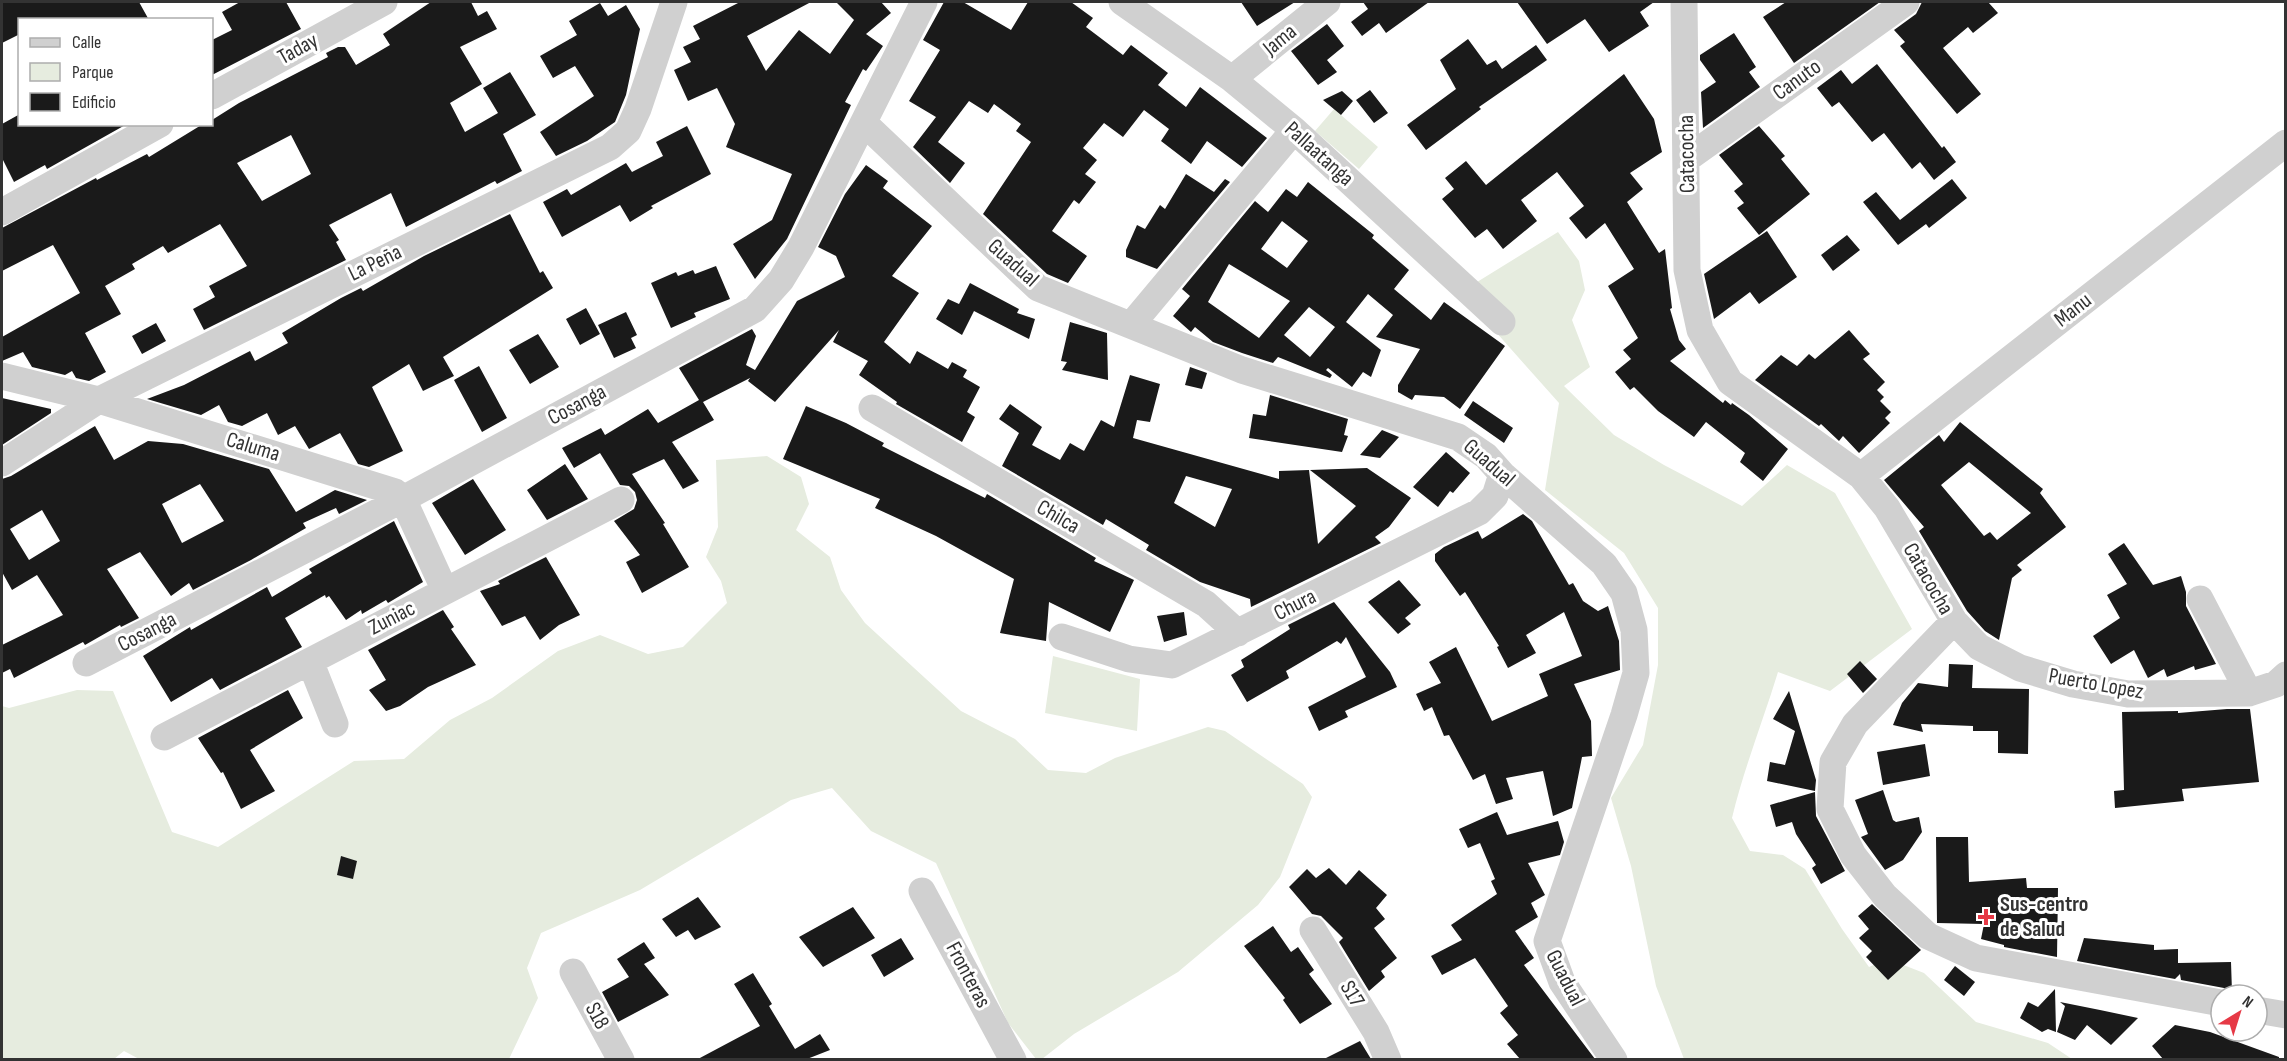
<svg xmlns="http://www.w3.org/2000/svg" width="2287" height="1061" viewBox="0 0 2287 1061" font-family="'Sofia Sans Condensed',sans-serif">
<rect width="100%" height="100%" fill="#fff"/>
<path fill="#e6ecdf" d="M1334,109L1378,147L1359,169L1315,131Z
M1558,232L1579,261L1585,290L1572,320L1590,367L1564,386L1614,435L1664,465L1742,506L1787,465L1835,493L1912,629L1830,691L1778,672C1763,721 1744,768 1732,818L1750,851L1783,855L1805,869L1842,929L1869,967L1888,959L1924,973L1976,1022L2048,1043L2072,1059H1684L1656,986L1631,866L1611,798L1643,745L1658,665V608L1624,553L1545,490L1559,403L1495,331L1469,287Z
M767,456L801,477L809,504L796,530L830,557L841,590L865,623L961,711L1015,739L1048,770L1086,773L1115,758L1208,727L1225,731L1303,784L1312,797L1280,877L1258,905L1178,972L1074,1034L1042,1059H1036L1008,1023L936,863L871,831L832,788L791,800L640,890L541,933L527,968L538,998L509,1059L141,1060L124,1051L114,1059H2V706L9,708L77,690L113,691L172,832L218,847L354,761L404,759L450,720L492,698L558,651L600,635L648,654L683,647L727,603L721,581L706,557L718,527L716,460Z
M1053,656L1140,679L1137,731L1045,713Z"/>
<path fill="#1a1a1a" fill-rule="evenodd" d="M2,2H139L149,20H20V34L2,43Z
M240,2H286L301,29L212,75V40L232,30L222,12Z
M431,2H471L478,16L487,11L497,29L460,47L482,84L450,103L465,132L498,113L483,88L510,72L536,115L503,134L522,171L497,184L495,181L406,227L391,193L329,225L339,240L336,242L346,260L204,330L193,309L215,297L209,286L247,266L220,224L168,253L163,246L132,264L135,269L105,286L121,314L85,333L106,372L89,381L76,378L72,371L65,375L32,367L23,352L2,361V337L80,293L53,245L2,271V228L96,178L97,180L147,154L149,157L203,124H212V120L239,103L328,57L326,53L338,47H345L356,65L390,45L383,34ZM291,135L311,174L262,201L237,163Z
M740,2H811L747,36L766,71L799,30L830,54L854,20L836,2H881L891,13L866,34L883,46L866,71L863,69L845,102L851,105L787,239L755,279L733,244L772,220L792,174L726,147L735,124L717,88L688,101L674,70L691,62L683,47L700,39L693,26Z
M944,2H963L1011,30L1028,2H1071L1093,18L1086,27L1123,55L1131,45L1168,73L1158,85L1186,107L1200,87L1267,138L1242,167L1207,141L1191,164L1161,141L1169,129L1144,110L1123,137L1104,123L1083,148L1097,160L1085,174L1096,182L1079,204L1074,200L1052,231L1087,256L1068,283L1047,274L983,214L1031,142L1016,131L1021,124L994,104L988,113L969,101L938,142L965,163L950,183L913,147L936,117L909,101L940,50L923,40Z
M1241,2H1295L1257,26Z
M1363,2H1429L1386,33L1379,23L1362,36L1351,22L1368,9Z
M1517,2H1654L1640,12L1649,26L1609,52L1585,19L1547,44Z
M1786,2H1880L1794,63L1763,17Z
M1922,2H1988L1998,13L1973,33L1968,27L1943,48L1981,94L1957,114L1900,46L1905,42L1894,30L1916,14Z
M600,3L608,16L626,5L640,29L626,95L615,122L587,141L556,156L540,132L594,96L575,66L553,78L540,56L577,35L569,21Z
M1327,24L1344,46L1327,60L1337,72L1318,85L1291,51Z
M1734,33L1756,67L1749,72L1760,87L1703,128L1701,92L1716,82L1700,60V55Z
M1468,39L1487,65L1496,60L1502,69L1536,45L1547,60L1479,107L1481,109L1426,150L1407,125L1456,89L1440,60Z
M1877,64L1942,148L1944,146L1956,162L1934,180L1920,162L1912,169L1884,133L1872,142L1839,102L1832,107L1817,88L1841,70L1852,84Z
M1624,74L1654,119L1662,152L1630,173L1643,189L1627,202L1659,253L1665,249L1672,308L1670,309L1679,340L1686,349L1670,361L1723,403L1725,400L1731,405L1732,403L1749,415L1788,449L1763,481L1740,462L1745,453L1706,422L1694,437L1658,411L1634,387L1630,390L1615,372L1631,359L1623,350L1638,338L1608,286L1634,269L1605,223L1586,239L1569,218L1584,206L1557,172L1521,200L1537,221L1503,249L1487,229L1475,238L1442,199L1454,189L1445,178L1466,161L1486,185Z
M1370,90L1388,113L1374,123L1356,100Z
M1342,91L1353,101L1341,115L1323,100Z
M20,114V124H127L47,169L45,165L14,182L2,158V124Z
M687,126L711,174L651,206L653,208L630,222L620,205L562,237L543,202L567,189L571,195L626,163L632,172L663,156L656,142Z
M1759,126L1785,156L1781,159L1810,194L1759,235L1737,208L1744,203L1734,191L1743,184L1719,155Z
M866,165L888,181L883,188L932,226L892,276L919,293L884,342L910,364L917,351L948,369L952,362L967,370L963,377L980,387L967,412L975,417L962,442L896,404L897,402L859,375L868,361L833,342L839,330L775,402L748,381L750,378L703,402L714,420L672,442L699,481L683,489L664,459L632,474L665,523L663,524L689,567L642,593L626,562L640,555L614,521L634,509L637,500L635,492L629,486L620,485L600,453L574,468L562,448L601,428L605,435L648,409L658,423L699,400L679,368L752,329L756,336L746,365L755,370L797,301L845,277L836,256L818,247L845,194Z
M1186,174L1214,192L1225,179L1230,182L1157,269L1126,257V250L1137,225L1145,229L1160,205L1165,209Z
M1952,179L1967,198L1929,228L1926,224L1898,245L1863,202L1876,192L1900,220Z
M1308,182L1374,235L1372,238L1409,270L1394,289L1431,320L1444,302L1505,346L1460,409L1444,397L1415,395L1412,400L1398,392V385L1420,349L1376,337L1393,315L1368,294L1346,322L1381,350L1371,377L1363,372L1352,387L1328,368L1326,370L1332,375L1330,378L1278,357L1273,363L1242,353L1213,342L1195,327L1191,332L1173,316L1190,296L1182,289L1255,201L1268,212L1286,189L1297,197ZM1282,221L1308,241L1287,268L1261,249ZM1229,264L1290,301L1259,338L1208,302ZM1309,307L1335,327L1310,357L1284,335Z
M510,214L540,273L543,271L553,288L443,357L454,376L423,391L409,364L372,387L403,451L369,467L358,464L340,433L309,449L295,426L278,435L267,413L242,426L228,422L219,405L201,415L147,399L184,385L250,351L255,361L288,343L282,333L341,298L361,288L363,291L424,256Z
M1767,231L1797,277L1759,304L1750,292L1714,319L1704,274Z
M1847,235L1860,250L1833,271L1821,255Z
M716,266L730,299L694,313L696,317L671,328L651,283L676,272L678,276L693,270L695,274Z
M970,283L1019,309L1017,313L1035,319L1029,339L974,311L962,335L936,319L948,299L959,304Z
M586,308L600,334L580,345L566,319Z
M626,312L637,335L631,338L636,348L614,358L598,325Z
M1070,322L1107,333L1108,380L1062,370L1067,362L1061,361Z
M156,323L166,341L142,354L132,336Z
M1849,330L1870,354L1863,359L1885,382L1877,390L1884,397L1880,401L1891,412L1885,418L1890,423L1859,453L1843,436L1839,441L1821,424L1819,426L1755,380L1781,355L1797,366L1809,354L1815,359Z
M538,334L559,367L530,384L509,350Z
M479,366L507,418L482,432L454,380Z
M1190,367L1207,373L1202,389L1185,385Z
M1130,375L1160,384L1150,422L1137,420L1133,438L1279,479V471L1309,470L1318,544L1356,506L1310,470L1367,468L1411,498L1389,527L1375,537L1381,543L1251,607L1250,599L1200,582L1146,550L1149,545L1106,519L1103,525L1002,466L1019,433L999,419L1010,404L1042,427L1032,445L1060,460L1070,443L1084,451L1101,420L1114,427ZM1186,476L1232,489L1215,527L1174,503Z
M1270,395L1348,419L1344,435L1348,436L1342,452L1249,438L1253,414L1266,416Z
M2,398L51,409V413L2,445Z
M1473,401L1513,428L1504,443L1464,415Z
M806,406L846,423L884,443L882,446L985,498L987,494L1096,558L1094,561L1134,580L1110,632L1049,602L1046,641L1000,633L1014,579L936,536L875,508L880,499L783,459Z
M1960,422L2043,489L2040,493L2066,527L2017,565L2022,570L2012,578L1999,640L1985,631L1967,611L1919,531L1924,527L1884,480L1939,435L1944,442ZM1969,462L2031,513L1997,540L1990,532L1984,536L1941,485Z
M95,426L114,460L148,441L183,444L269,469L296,512L335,490L367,500L339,514L336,508L303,523L306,528L251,560L193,590L189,583L171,596L140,552L107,569L139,618L121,627L120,625L85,645L83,642L14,678L10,669L2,673V645L63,615L37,575L12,590L2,572V479L11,476ZM200,484L224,521L182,543L162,504ZM42,510L60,541L29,560L10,529Z
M1382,430L1399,437L1380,458L1360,455Z
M1446,452L1470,473L1453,493L1450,491L1438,507L1413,487Z
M565,464L588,499L547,520L527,490Z
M473,479L506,530L465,555L432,503Z
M1523,514L1532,521L1569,585L1573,583L1583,601L1598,611L1608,606L1619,641L1620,670L1574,684L1591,721L1592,756L1582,757L1572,808L1553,816L1543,771L1506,778L1513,799L1496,804L1485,774L1473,780L1449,735L1444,736L1432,707L1424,711L1416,694L1441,683L1429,662L1456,647L1492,721L1548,696L1539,674L1582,656L1564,612L1526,635L1536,653L1508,668L1497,647L1499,646L1465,592L1460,596L1435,561V554L1444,547L1478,531L1482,539Z
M394,521L423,582L388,603L386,600L362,614L361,610L346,620L329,596L326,598L325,595L285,618L302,647L220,690L212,678L171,702L143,656L190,627L191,630L267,587L272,597L312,573L309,569Z
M2124,543L2153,585L2181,576L2186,592V606L2216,664L2195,670L2194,666L2167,677L2164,669L2148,678L2134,650L2111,664L2093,636L2120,618L2107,595L2127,584L2108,554Z
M546,557L580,615L559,625L540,640L525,616L502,626L480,591L500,584L498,581Z
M1399,580L1421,605L1405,618L1411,624L1398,634L1368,602Z
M1334,602L1390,672L1397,687L1345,711L1348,717L1319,731L1308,707L1366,677L1346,637L1341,644L1337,641L1286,671L1289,678L1247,702L1231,675L1244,667L1241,660L1290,629L1288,625Z
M443,610L454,627L451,629L476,665L428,687L400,706L386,711L369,690L386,680L368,650Z
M1184,612L1187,635L1164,642L1157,616Z
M1860,661L1877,679L1863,693L1847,674Z
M1949,664L1973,665L1972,688L2029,689L2028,754L1998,753V731H1973V726L1921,724L1923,732L1893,725L1902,703L1918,683L1948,687Z
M288,690L303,718L250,750L275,791L241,809L223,772L221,773L198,738Z
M1789,691L1816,780L1815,791L1767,781L1770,762L1785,765L1795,731L1773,719Z
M2227,709H2250L2259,782L2182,789L2184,801L2115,808L2114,791L2124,790L2122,712L2178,711V713Z
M1925,744L1930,776L1883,785L1877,752Z
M1883,790L1893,820L1896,822L1919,817L1922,832L1903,860L1885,870L1861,837L1868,834L1855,800Z
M1815,792L1816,816L1845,871L1821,884L1812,868L1816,865L1796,834L1792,822L1776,827L1770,805Z
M1497,812L1507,835L1558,821L1564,842L1560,855L1528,863L1545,895L1531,903L1538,917L1515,931L1534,958L1524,965L1595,1059H1520L1507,1044L1518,1035L1500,1013L1508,1006L1475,958L1442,975L1431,956L1462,940L1451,925L1497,894L1491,881L1495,879L1480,843L1468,848L1459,829Z
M1936,837H1968L1969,882L2026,878L2027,888H2058L2057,957L2004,947V945L1981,939L1984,924L1937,923Z
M341,856L357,861L353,879L337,875Z
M1329,868L1346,885L1359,870L1387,895L1376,908L1385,919L1374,928L1397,958L1381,971L1385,977L1369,991L1339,942L1343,938L1321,916L1312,914L1289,887L1307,869L1316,878Z
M698,897L721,927L695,940L688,930L676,937L662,919Z
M1872,904L1921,950L1888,980L1866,957L1872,951L1859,938L1869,929L1858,916Z
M853,907L875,938L823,967L799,937Z
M1273,926L1291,952L1298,947L1314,970L1309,974L1332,1004L1300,1024L1283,1000L1285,998L1244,946Z
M901,938L914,959L884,977L871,955Z
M2084,938L2154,945V950L2178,949V963L2231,962L2232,992L2224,988L2181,980L2180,974L2175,979L2077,961Z
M644,942L655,958L644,964L669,995L618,1022L602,992L629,977L617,959Z
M1955,966L1975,982L1964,996L1944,980Z
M753,973L772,1004L769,1006L795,1049L820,1034L830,1050L807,1059H698L760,1026L734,984Z
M2055,989L2056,1032L2048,1029L2042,1032L2020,1018L2028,1002L2038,1007Z
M2060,1002L2100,1010L2138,1018L2111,1045L2087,1025L2075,1040L2057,1032L2065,1006Z
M2175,1025L2210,1032L2279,1057V1059H2163L2152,1046Z
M1360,1041L1371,1059H1324Z"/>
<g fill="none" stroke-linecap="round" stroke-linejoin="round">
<path stroke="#d0d0d0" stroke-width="27" d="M1122,2L1232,79L1294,130L1502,322
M1684,2L1687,270L1700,330L1730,382L1861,476L1887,508L1954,621L1979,647L2020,668L2073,684L2128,694L2249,693L2276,684L2286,675
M1232,79L1327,2
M212,96L384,2
M865,124L1038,288L1242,370L1458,437L1486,456L1502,474L1604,564L1624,593L1634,630L1636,673L1624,715L1547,941L1562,982L1614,1060
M1688,158L1906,2
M2,212L160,124
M1132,324L1294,130
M2,376L99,400L395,492L403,499L445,591
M872,408L1206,604L1238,633
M2,463L99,400L610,147L628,131L638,109L674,2
M1861,476L2286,143
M2200,599L2249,693
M1954,621L1855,724L1833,762L1830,809L1853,855L1885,896L1928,936L1976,958L2221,1003
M1062,637L1129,659L1172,665L1479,512L1495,496L1502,474
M310,661L335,724
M86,663L403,499L755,309L781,280L801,247L924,2
M164,737L621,500
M922,891L1013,1060
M1313,930L1376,1032L1388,1060
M573,972L621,1060
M2257,1010L2286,1015"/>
</g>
<path fill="#e63946" stroke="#fff" stroke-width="2" d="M1983 908h6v6h6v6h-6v6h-6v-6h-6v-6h6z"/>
<g text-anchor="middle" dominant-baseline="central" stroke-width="6" stroke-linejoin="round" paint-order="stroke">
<g font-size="22" fill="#333" stroke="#fff">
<text transform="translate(1280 40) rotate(-39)">Jama</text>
<text transform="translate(298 49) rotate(-29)">Taday</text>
<text transform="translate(1797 80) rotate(-36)">Canuto</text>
<text transform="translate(1319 154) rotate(42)">Pallaatanga</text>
<text transform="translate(1687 154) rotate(-91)">Catacocha</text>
<text transform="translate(375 263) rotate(-26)">La Peña</text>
<text transform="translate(1013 263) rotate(42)">Guadual</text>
<text transform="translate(2073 310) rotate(-38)">Manu</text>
<text transform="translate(577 405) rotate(-28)">Cosanga</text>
<text transform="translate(253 447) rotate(17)">Caluma</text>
<text transform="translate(1489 463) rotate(41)">Guadual</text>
<text transform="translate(1058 517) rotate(30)">Chilca</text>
<text transform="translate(1928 579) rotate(60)">Catacocha</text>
<text transform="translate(1295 605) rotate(-27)">Chura</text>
<text transform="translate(392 618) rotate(-27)">Zuniac</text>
<text transform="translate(147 632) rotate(-27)">Cosanga</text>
<text transform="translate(2096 684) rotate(10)">Puerto Lopez</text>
<text transform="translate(968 975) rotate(62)">Fronteras</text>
<text transform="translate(1565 978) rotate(63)">Guadual</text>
<text transform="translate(1352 994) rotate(59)">S17</text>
<text transform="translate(597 1016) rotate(61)">S18</text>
</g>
<g font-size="22" font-weight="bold" fill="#333" stroke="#fff" text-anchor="start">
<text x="2000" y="904">Sus-centro<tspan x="2000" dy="25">de Salud</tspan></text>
</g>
</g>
<rect width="2287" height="1061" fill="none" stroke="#333333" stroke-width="6"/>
<rect x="18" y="18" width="195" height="108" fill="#ffffff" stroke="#adadad" stroke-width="1.5"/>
<rect x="30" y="38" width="30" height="9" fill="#d0d0d0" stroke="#adadad" stroke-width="1.5"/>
<text x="72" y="48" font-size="18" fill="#333333">Calle</text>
<rect x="30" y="63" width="30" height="18" fill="#e6ecdf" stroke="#adadad" stroke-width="1.5"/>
<text x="72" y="78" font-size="18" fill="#333333">Parque</text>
<rect x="30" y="93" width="30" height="18" fill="#1a1a1a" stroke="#adadad" stroke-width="1.5"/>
<text x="72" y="108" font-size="18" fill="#333333">Edificio</text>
<g transform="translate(2239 1013) rotate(38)"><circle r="28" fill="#ffffff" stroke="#adadad" stroke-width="1.5"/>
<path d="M0-4.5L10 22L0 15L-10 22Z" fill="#e63946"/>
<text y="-9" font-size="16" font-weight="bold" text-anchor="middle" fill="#333333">N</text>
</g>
</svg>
